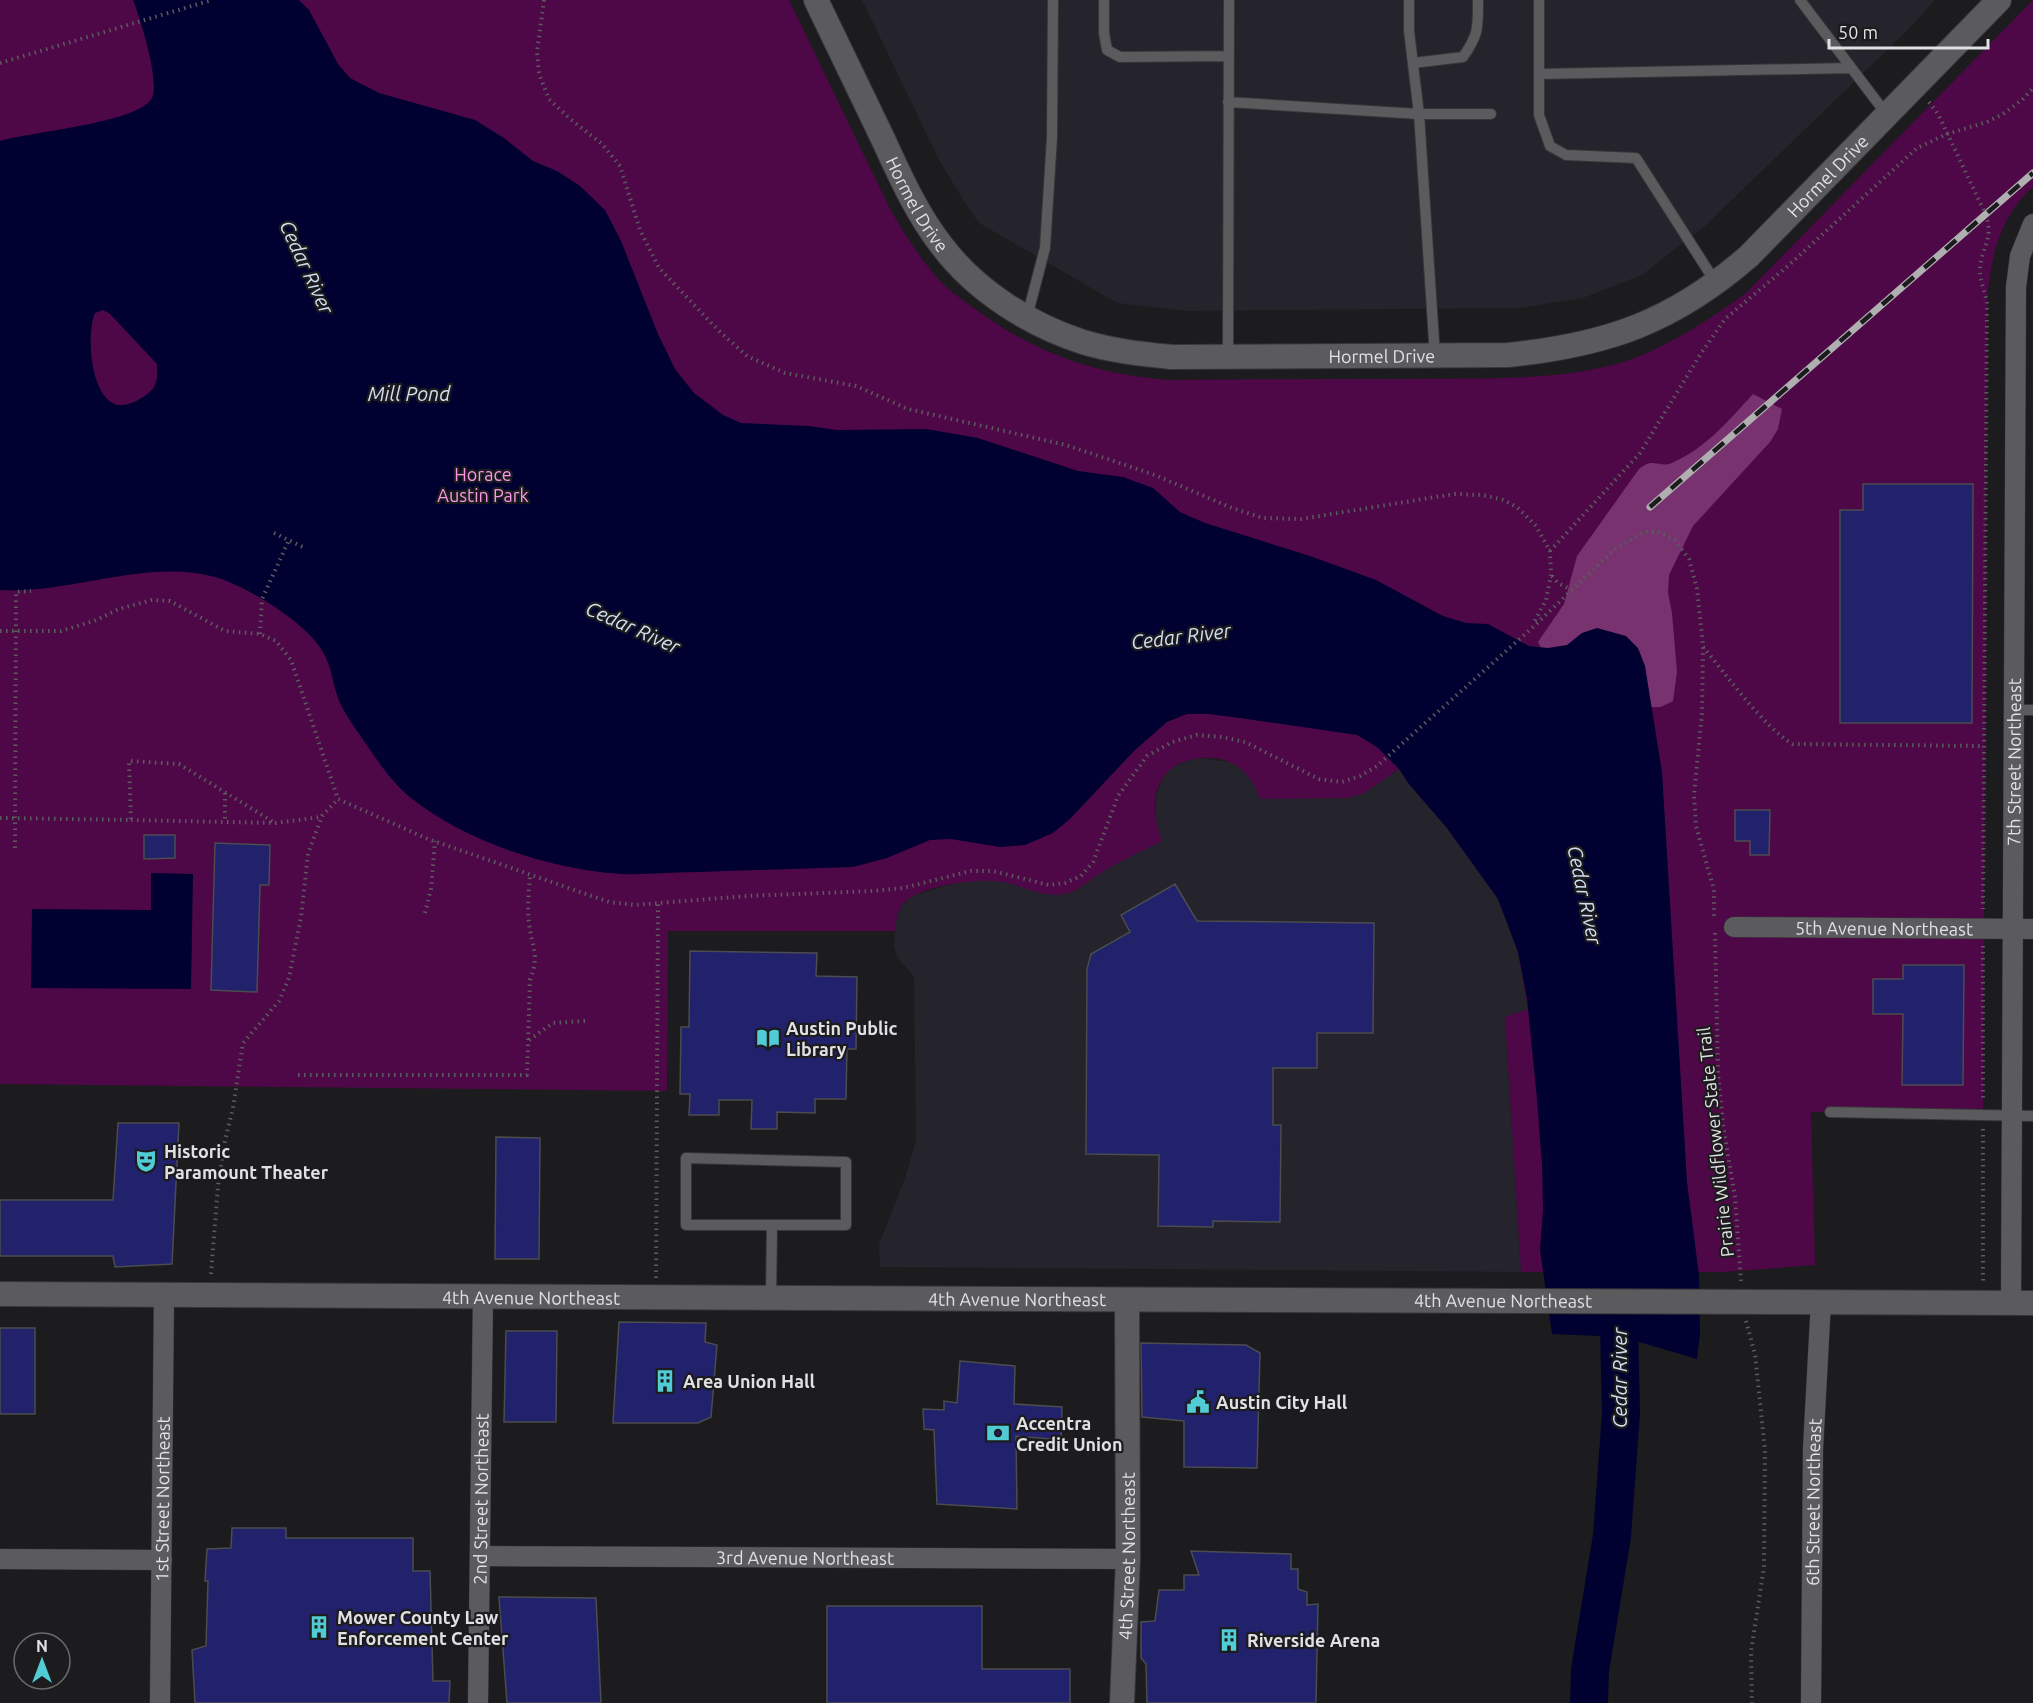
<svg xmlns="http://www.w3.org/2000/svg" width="2033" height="1703" viewBox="0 0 2033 1703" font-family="Ubuntu,sans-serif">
<rect width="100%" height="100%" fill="#1c1b1d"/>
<path fill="#25232b" d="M862,0H1935L1907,31L1705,226L1642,275L1583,298L1521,308L1186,311L1117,303L979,223L965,203L939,160Z
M1200,758L1231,762L1245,772L1255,786L1364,793L1399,769L1409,784L1447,828L1498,899L1518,952L1528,1010L1505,1017L1521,1272L880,1267L879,1244L905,1178L916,1140L914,977L897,957L894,946L896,920L902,905L912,896L963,881L982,880L1001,881L1049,894L1073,892L1101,872L1156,824V799L1161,780L1171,768L1187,761Z"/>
<path fill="#4e0848" d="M0,0H789L890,209C906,236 923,264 946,287C955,295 966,302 975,309C1035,353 1096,375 1171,380C1251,379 1332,379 1413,379C1481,378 1570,382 1635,358C1675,342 1710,319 1745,294L2033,0V187C1999,217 1990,260 1987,303L1983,1115L1811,1112L1815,1265L1722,1272H1521L1505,1017L1528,1009L1518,952L1498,899L1447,828L1409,784L1399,769L1364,793L1348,798L1260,799C1255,784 1247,771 1232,763C1211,752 1172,758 1161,781C1151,800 1155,822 1162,841C1142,851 1120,861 1101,873C1089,880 1079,891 1065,894C1045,898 1022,886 1003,882C981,877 915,886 902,905C897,912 896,923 895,931H668L667,1091L0,1084Z"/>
<path fill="#78326f" d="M1753,394L1782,409L1778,429L1770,442L1693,526L1669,575L1668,593L1672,613L1677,672L1673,701L1661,707H1631L1550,665L1538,642L1564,604L1577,556L1639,469C1642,467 1647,463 1651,463C1661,463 1664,467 1674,462C1707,447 1729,420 1753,394Z"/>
<path fill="#000131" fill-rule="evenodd" d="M133,0H299L309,10L338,64L350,78L379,93L475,120L504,138L533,161L557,171L580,186L605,210L621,241L658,334L675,369L694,393L723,415L741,423L809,426L837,430L926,429L978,438L1078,471L1123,477L1153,488L1180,512L1205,523L1310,556L1376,580L1443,616L1466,623L1488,624L1529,646L1548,648L1567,645L1582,633L1597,628L1626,636L1638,648L1645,666L1662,772L1687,1182L1699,1275L1700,1334L1697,1359L1622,1337L1552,1334L1540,1250L1543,1210L1542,1165L1537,1099L1527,998L1518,952L1498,899L1447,828L1409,784L1399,769L1377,747L1357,735L1240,718L1208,714H1187L1167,722L1134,751L1070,819L1053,833L1025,845L1000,847L951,839L930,840L887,858L853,867C802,869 751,870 701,872C674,872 648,875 622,874C552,870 466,842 411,798C394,785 376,759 364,741C356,729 346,716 340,703C333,687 332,667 323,652C307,623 247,586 215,577C146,558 71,594 0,590V141C29,132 139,123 152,98C160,82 140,17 133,0ZM103,310L110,314L157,364C157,372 158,380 154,387C148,396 129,407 118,405C90,399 86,334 95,313Z
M151,873L193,874L191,989L31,988L32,909L151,910Z"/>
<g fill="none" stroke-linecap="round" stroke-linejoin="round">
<path stroke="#000131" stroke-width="38" d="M1589,1703L1590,1670L1612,1536L1621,1413L1618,1287"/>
</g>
<path fill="#21216c" stroke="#4b4c4e" stroke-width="1.5" d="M1863,484H1973L1972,723H1840V510H1863Z
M1735,810H1770L1769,855H1750V841H1735Z
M144,835H175V858L144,859Z
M215,843L270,845L269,885H260L257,992L211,990Z
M1175,884L1197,921L1374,923L1373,1033H1317V1068H1273V1125H1281L1280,1222L1213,1221V1227L1158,1226L1159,1155L1086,1154L1087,969L1091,954L1130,932L1121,915Z
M690,951L817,953L816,976L857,977L856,1049H847L846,1099H815V1113L777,1112V1129H751L752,1100H719V1115H689L690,1094H680L681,1027H689Z
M1903,965H1964L1963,1085H1902L1903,1014H1873V979H1903Z
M118,1123H179L172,1264L115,1267L113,1256H0V1200H113Z
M496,1137L540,1138L539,1259H495Z
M619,1322L706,1323L705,1342L717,1345L711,1417L698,1423H613Z
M0,1328H35V1414H0Z
M506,1331H557L556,1422H504Z
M1141,1343L1246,1345L1260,1353L1257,1468L1184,1467V1421L1142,1417Z
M960,1361L1015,1366L1014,1404L1062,1407L1061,1440L1016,1436L1017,1509L937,1504L934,1430L924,1429L923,1409L944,1410V1401L957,1403Z
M232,1528H286V1538H413V1571H430L433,1681H450L449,1703H195L192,1650L206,1646L208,1581H205L207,1549L231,1548Z
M1191,1551L1291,1554V1569H1298V1589L1307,1592V1605L1318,1604L1316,1703H1147L1146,1664L1141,1658V1622L1155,1621L1159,1590H1184V1575H1199Z
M499,1597L596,1598L601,1703H507Z
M827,1606H982V1669H1070V1703H827Z"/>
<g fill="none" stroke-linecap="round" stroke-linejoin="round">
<g stroke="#373638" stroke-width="12">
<path id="service" d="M1104,0V33L1107,50L1120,57L1229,56
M1409,0V31L1419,114L1435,356
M1539,0V115L1550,146L1566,155L1636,158L1716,283
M1800,0L1887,115
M1413,63L1463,57C1479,34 1478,28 1478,0
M1539,74L1851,68
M1228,102L1419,114H1491
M1027,317L1045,248L1052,137L1053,0
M1228,357L1229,0
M2015,710H2033
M1830,1112L2033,1116
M771,1297L772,1225H846V1162L686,1158V1225H772"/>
</g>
<g stroke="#373638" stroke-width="21">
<g id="minor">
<path id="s1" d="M1734,927L2033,929"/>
<path id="s2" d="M2011,1302L2016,287L2020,256L2033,224"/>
<path id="s3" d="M481,1556L1128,1559"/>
<path d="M0,1559L162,1560"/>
<path id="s4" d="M160,1703L164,1295"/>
<path id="s5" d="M478,1703L483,1296"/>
<path id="s6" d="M1811,1703L1813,1449L1821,1301"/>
</g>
</g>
<g stroke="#373638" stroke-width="26">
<g id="tertiary">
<path id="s7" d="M816,0C838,46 861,93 883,139C900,176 917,214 942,246C976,291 1030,325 1083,342C1112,351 1143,354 1172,357L1508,355C1607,345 1673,322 1749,256L1999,0"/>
<path id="s8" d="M0,1294C678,1300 1355,1298 2033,1303"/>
<path id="s9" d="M1122,1703L1128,1559L1127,1300"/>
</g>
</g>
<path stroke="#5c5b5d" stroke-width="4" stroke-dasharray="1.5 4.5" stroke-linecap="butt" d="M544,0L537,52L539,74L549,99L569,118L602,144L620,166L640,230L659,268L718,330L747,356L785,373L856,386L908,409L1066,445L1155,475L1232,508L1263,518L1301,519L1454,494L1483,495L1503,500L1517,507L1536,526L1550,551L1551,575L1546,600L1533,624
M0,63L212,0
M1929,102L1938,114L1986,215C1994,240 1981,247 1980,270C1980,281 1985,292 1987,303L1983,909
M274,533L303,547
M1550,551L1640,453L1700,355L1725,319L1789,265L1917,148L1947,134L1987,122L2003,114L2022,100L2033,88
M1552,576L1558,583L1572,590
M0,631H61L94,621L119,609L152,600L170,601L225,631L260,634L276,641L291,660L338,799L428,839L609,902L635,905L747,896L872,891L903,888L971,871H993L1049,885L1065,883L1081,876L1093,862L1118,796L1147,756L1172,742L1197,735L1222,737L1245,742L1319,779L1342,782L1360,776L1377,766L1532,628L1616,548L1644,532H1658L1675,540L1689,559L1697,589L1703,646L1702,713L1694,795L1696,826L1714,890V920
M260,634L262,599L289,540
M1703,647C1726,674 1764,728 1793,744L1984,746
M225,793V821
M0,818L131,820L129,761L179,764L275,823
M131,820L275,823L321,817
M15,848L16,592L31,591
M425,913L431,889L435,841
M1715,933L1718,1073L1723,1125L1735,1197L1741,1281
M1983,946V1101
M529,1040L553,1023L585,1021
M298,1075H527L530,980C540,954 532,948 529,923C527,908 529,890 530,875
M1983,1129V1281
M211,1274L218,1186L224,1145L233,1108L243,1043L279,1001L289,978L301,917L308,854L322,816L338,799
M656,1278L658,904
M1746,1321L1755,1354L1765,1450L1764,1567L1751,1652L1752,1703"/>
<use href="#service" stroke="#5b5b5d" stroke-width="10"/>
<use href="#minor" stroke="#5b5b5d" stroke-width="20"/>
<use href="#tertiary" stroke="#5b5b5d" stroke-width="24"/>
<g stroke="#afaeb0" stroke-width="7">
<path id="rail" d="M1650,507L2033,173"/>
</g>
<use href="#rail" stroke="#1c1b1d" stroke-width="4.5" stroke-dasharray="14" stroke-linecap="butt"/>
</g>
<defs>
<g id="library-bare" transform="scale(1.8)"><path d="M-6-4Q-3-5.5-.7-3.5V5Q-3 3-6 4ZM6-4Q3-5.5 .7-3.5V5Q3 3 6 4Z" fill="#51ccd4" stroke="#1c1b1d" stroke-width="2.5" paint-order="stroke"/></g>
<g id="theatre-bare" transform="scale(1.8)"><path d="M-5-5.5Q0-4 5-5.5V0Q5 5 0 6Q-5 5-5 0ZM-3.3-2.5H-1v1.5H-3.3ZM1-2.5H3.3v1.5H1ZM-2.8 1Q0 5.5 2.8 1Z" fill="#51ccd4" stroke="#1c1b1d" stroke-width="2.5" paint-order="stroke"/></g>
<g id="building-bare" transform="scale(1.8)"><path d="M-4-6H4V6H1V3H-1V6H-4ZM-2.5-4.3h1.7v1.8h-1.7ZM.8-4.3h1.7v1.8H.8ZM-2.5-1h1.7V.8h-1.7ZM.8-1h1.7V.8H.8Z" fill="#51ccd4" stroke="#1c1b1d" stroke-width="2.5" paint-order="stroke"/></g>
<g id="civic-bare" transform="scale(1.8)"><path d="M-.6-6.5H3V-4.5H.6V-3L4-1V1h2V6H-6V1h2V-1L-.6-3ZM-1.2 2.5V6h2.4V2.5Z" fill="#51ccd4" stroke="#1c1b1d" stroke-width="2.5" paint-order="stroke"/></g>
<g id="bank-bare" transform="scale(1.8)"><path d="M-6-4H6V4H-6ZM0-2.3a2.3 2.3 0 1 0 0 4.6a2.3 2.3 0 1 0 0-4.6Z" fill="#51ccd4" stroke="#1c1b1d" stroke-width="2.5" paint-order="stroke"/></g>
</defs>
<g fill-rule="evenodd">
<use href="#library-bare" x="768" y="1038"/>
<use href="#theatre-bare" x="146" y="1161"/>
<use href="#building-bare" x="665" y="1381"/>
<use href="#civic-bare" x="1198" y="1402"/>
<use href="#bank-bare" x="998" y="1433"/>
<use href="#building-bare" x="319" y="1627"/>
<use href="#building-bare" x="1229" y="1640"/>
</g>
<g text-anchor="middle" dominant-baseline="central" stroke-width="4.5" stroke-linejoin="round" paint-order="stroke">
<g font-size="18" fill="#e1e0e2" stroke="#1c1b1d">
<text stroke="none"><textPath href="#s7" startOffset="1254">Hormel Drive</textPath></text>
<text stroke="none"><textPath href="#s7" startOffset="228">Hormel Drive</textPath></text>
<text stroke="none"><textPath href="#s7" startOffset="750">Hormel Drive</textPath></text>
<text stroke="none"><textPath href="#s2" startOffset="540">7th Street Northeast</textPath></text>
<text stroke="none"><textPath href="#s1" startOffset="150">5th Avenue Northeast</textPath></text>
<text transform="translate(1715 1142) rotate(-96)">Prairie Wildflower State Trail</text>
<text stroke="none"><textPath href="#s8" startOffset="531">4th Avenue Northeast</textPath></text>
<text stroke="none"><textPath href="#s8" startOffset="1017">4th Avenue Northeast</textPath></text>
<text stroke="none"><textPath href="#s8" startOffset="1503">4th Avenue Northeast</textPath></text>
<text stroke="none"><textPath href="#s4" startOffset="204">1st Street Northeast</textPath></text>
<text stroke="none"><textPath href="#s5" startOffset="204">2nd Street Northeast</textPath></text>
<text stroke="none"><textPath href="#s6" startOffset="201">6th Street Northeast</textPath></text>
<text stroke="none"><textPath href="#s9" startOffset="147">4th Street Northeast</textPath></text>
<text stroke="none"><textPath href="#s3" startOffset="324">3rd Avenue Northeast</textPath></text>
</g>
<g font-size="18" fill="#fa97eb" stroke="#1c1b1d">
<text x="483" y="474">Horace<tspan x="483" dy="21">Austin Park</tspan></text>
</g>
<g font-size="18" font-weight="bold" fill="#e1e0e2" stroke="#1c1b1d" text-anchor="start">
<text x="786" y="1028">Austin Public<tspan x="786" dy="21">Library</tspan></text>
<text x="164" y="1151">Historic<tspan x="164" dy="21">Paramount Theater</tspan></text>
<text x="683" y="1381">Area Union Hall</text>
<text x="1216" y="1402">Austin City Hall</text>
<text x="1016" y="1423">Accentra<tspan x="1016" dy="21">Credit Union</tspan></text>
<text x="337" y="1617">Mower County Law<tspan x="337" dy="21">Enforcement Center</tspan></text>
<text x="1247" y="1640">Riverside Arena</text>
</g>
<g font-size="20" font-style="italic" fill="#d1dff3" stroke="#1c1b1d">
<text transform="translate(307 267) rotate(65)">Cedar River</text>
<text x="409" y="393">Mill Pond</text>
<text transform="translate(633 627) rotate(24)">Cedar River</text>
<text transform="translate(1181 636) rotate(-7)">Cedar River</text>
<text transform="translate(1585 895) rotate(78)">Cedar River</text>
<text transform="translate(1619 1378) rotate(-90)">Cedar River</text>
</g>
</g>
<g transform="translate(42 1661)"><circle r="28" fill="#1c1b1d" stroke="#6b6a6c" stroke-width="1.5"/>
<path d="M0-4.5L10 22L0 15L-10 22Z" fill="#51ccd4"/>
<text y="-9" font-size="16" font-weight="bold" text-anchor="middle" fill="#e1e0e2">N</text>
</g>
<path d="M1829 39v9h159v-9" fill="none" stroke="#e1e0e2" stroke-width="3"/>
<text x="1838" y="39" font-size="18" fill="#e1e0e2" stroke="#1c1b1d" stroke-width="4.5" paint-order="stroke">50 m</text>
</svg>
